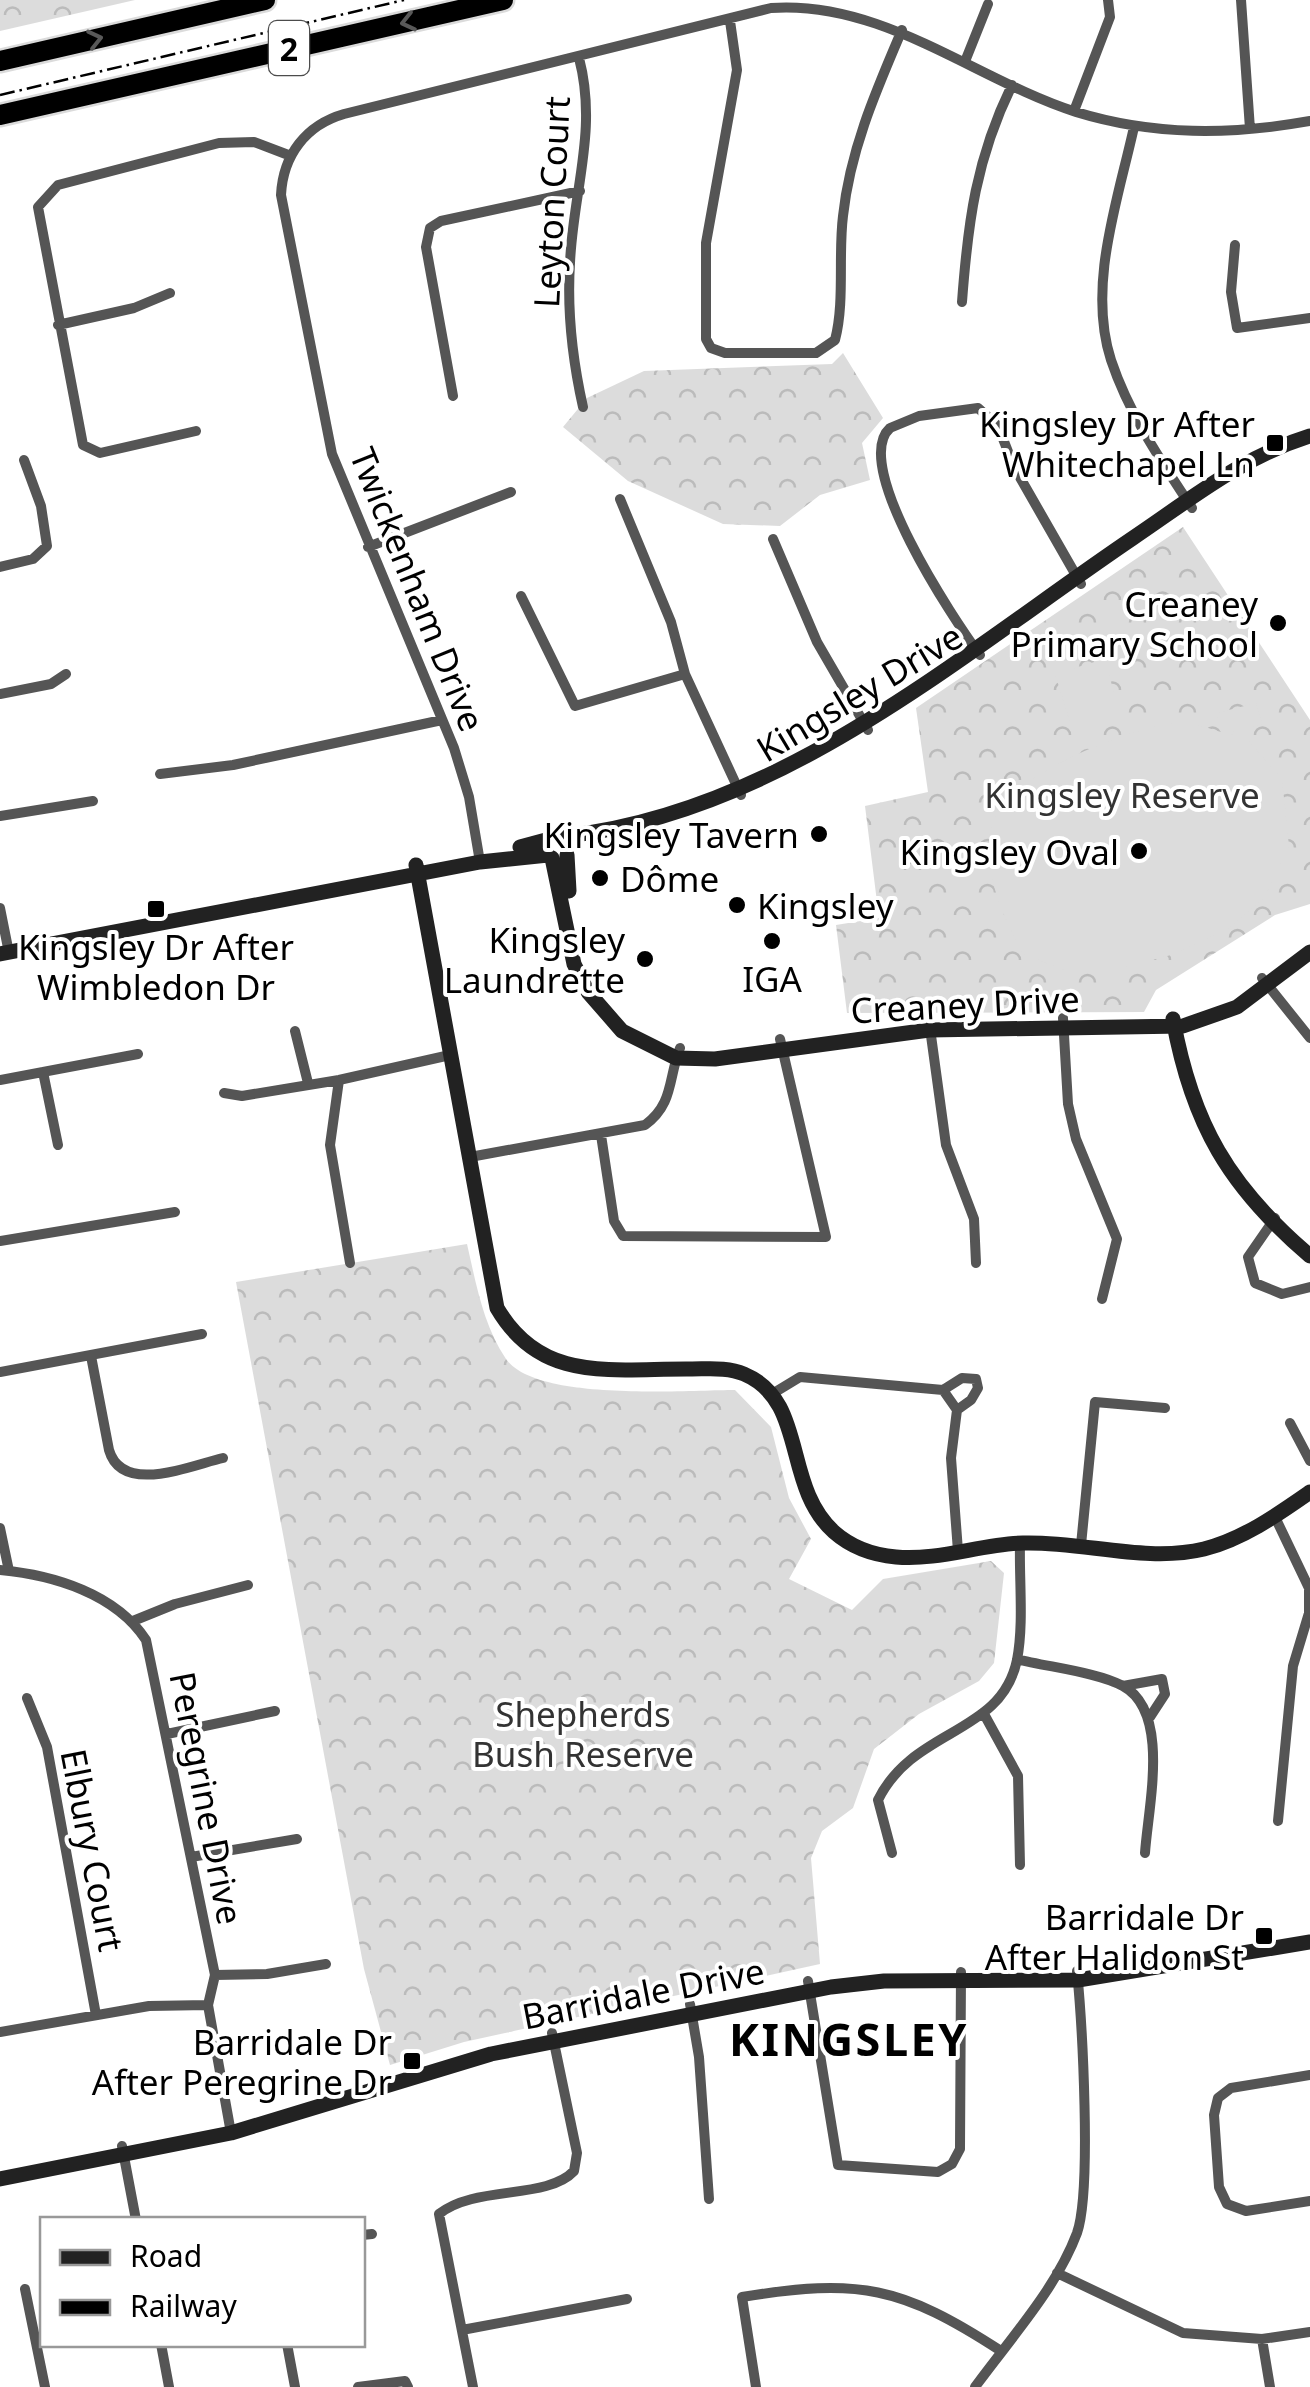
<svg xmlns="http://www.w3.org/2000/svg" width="1310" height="2387" viewBox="0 0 1310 2387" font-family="'Noto Sans',sans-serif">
<defs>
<pattern id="forest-crowns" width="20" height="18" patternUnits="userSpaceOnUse" patternTransform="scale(2.5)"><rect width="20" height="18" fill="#dcdcdc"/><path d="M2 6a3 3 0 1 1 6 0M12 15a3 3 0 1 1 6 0" fill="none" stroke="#bbb"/></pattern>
</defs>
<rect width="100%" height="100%" fill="#fff"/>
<path fill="url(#forest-crowns)" d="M0,0H135L0,31Z
M843,353L883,418L862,443L870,480L820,495L780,526L723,524L628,481L563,427L587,398L644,371L832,364Z
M1183,527L1310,720V904L1275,915L1156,990L1144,1012L847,1013L836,925L879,918L865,806L928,792L916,708Z
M467,1244C476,1283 483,1325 506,1359C536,1402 685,1390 735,1390L771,1427L789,1498L811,1539L789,1579L852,1610L883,1579L991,1561L1004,1573L994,1663L979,1681L919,1714L874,1749L853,1808L822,1831L811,1858L820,1964L464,2042L390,2065L364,1969L236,1282Z"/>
<path fill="#dcdcdc" d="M1104,659L1119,708L1070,722L1055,674Z
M1256,703L1263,724L1228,733L1247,739L1282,779L1289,846L1264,898L1229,928L1171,955L1115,970H1064L1023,954C1003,916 975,858 996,815C1018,772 1137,723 1184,723C1196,723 1210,729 1221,732L1217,713Z"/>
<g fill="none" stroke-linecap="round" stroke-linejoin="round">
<g stroke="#dbdbdb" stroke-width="25">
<path id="highway" d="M0,61L265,0
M0,115L503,0"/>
</g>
<path stroke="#555" stroke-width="10" d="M1241,0L1250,129
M730,21L737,70L706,243V339L711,348L725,353H816L835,340C845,302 838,256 843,216C850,150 876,91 902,30
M579,58C598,130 573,191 570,263C567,310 573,362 583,407
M966,59L988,4
M1074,111L1110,17L1108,0
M1134,127C1118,200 1087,286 1111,360C1129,414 1161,461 1192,508
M1235,245L1231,292L1237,328L1310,318
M962,302C968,221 976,159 1012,85
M58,325L134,308L170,293
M453,396L426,247L430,228L441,221L580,191
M196,431L100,453L83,445L38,207L58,185L219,143L254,142L291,156
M620,499L671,622L685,674L741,795
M773,539L817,642L868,730
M368,547L511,492
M0,567L33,559L47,546L41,506L24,460
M521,596L575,706L685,674
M980,655C954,620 850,464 890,428L919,416L978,408L998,426L1014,467L1081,584
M0,694L51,684L66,674
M160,774L233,765L442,720
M0,816L93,801
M480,862L469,797L454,748L332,454L281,195C283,155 306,125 344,114L771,8C883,0 976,80 1076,112C1154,136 1231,135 1310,121
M0,908L9,953
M1262,978L1310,1038
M1063,1018L1068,1104L1076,1139L1117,1239L1102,1299
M929,1021L946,1145L974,1219L976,1263
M295,1031L308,1083
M43,1072L58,1145
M0,1080L138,1054
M339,1080L330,1145L350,1263
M224,1093L242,1096L339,1080L450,1055
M601,1135L614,1221L623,1236L826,1237L780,1039
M470,1157L645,1125C674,1104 668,1078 680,1048
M1275,1218L1248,1257L1255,1283L1282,1294L1310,1287
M0,1241L175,1212
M91,1356L109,1450C122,1495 189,1466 223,1458
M0,1372L202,1334
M943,1390L962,1378L976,1379L978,1388L971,1400L957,1410
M772,1394L800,1377L943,1390L957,1410L951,1458L958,1551
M1290,1423L1310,1461
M1275,1517L1309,1588V1613L1293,1666L1278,1821
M0,1528L9,1571
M1081,1545L1095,1402L1165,1408
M0,1570C54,1575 116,1594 146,1640L215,1975L208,2005L231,2133
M133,1621L175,1604L248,1585
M1017,1659C1047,1667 1097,1672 1123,1686C1171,1712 1148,1807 1145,1853
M1123,1686L1162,1679L1165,1694L1150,1717
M27,1698L47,1747L96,2015
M984,1714L1018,1776L1020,1865
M167,1734L275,1711
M892,1853L878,1800C914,1727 1001,1736 1017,1660C1024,1624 1019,1580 1020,1543
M191,1857L297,1839
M215,1975L267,1974L326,1964
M808,1981L838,2165L938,2172L952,2164L960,2149L961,1972
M690,2004L699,2057L709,2199
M0,2032L149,2006L208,2005
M1310,2075L1231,2088L1218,2098L1214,2115L1219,2187L1227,2204L1246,2211L1310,2201
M122,2146L136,2220
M362,2235L372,2234
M1057,2273L1183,2333L1262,2339L1310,2332
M25,2289L45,2387
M462,2330L627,2299
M1262,2339L1270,2387
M161,2344L169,2387
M287,2344L295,2387
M358,2387L405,2381L408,2387
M473,2387L439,2214C475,2185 547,2200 574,2171L577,2153L552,2033
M756,2387L742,2297C859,2278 901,2286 1001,2351
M975,2387C1010,2339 1056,2289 1077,2233C1092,2190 1082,2022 1077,1971"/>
<path stroke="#222" stroke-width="15" d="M566,836C782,812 960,655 1133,538C1191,499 1242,457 1310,436
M520,847L546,840
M567,855L569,891
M552,858L574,964L588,992L622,1031L676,1058L715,1059L929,1030L1183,1026L1237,1007L1310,952
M416,865L497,1308C542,1385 614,1368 692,1369C709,1369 728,1367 744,1374C808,1401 782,1485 834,1532C851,1547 873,1555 896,1557C938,1561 981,1544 1023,1543C1082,1541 1146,1563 1204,1549C1243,1539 1277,1515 1310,1492
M0,954L480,862L548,855
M1173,1019C1192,1124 1229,1187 1310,1256
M0,2179L231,2133L491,2054L831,1987L884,1981L1078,1980L1310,1942"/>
<use href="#highway" stroke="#000" stroke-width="20"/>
<path stroke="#000" stroke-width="2.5" stroke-dasharray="15 5 2.5 5" stroke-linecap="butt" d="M0,95L404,0"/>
</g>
<defs><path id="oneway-chevron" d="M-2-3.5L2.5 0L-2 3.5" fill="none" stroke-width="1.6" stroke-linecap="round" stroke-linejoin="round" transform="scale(2.5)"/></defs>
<g stroke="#595959">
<use href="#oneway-chevron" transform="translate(408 22) rotate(167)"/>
<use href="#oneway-chevron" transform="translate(95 39) rotate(-13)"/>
</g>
<g fill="#000" stroke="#fff" stroke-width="4">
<rect x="1265" y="433" width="20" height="20" rx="5"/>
<circle cx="1278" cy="623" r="10"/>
<circle cx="819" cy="834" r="10"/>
<circle cx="1139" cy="851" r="10"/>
<circle cx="600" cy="878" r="10"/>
<circle cx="737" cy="905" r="10"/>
<rect x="146" y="899" width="20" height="20" rx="5"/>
<circle cx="772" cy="941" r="10"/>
<circle cx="645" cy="959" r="10"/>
<rect x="1254" y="1926" width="20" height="20" rx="5"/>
<rect x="402" y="2051" width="20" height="20" rx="5"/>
</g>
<g text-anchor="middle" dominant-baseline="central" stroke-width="8" stroke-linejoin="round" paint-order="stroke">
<rect fill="#fff" stroke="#4c4c4c" stroke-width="2.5" x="269" y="21" width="40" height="54" rx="8"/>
<g font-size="32" font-weight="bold" fill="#000">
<text x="289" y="48">2</text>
</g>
<g font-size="35" fill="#000" stroke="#fff">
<text transform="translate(551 202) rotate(-87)">Leyton Court</text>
<text transform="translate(418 589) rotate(68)">Twickenham Drive</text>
<text transform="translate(859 692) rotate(-31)">Kingsley Drive</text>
<text transform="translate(965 1004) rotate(-3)">Creaney Drive</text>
<text transform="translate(207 1798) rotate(79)">Peregrine Drive</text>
<text transform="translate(93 1850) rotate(79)">Elbury Court</text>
<text transform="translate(643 1993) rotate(-11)">Barridale Drive</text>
</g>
<g font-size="35" fill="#000" stroke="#fff" text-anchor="end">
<text x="1255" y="423">Kingsley Dr After<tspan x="1255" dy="40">Whitechapel Ln</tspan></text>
<text x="1258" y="603">Creaney<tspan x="1258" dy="40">Primary School</tspan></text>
<text x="799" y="834">Kingsley Tavern</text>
<text x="1119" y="851">Kingsley Oval</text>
<text x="620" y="878" text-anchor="start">Dôme</text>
<text x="757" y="905" text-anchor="start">Kingsley</text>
<text x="625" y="939">Kingsley<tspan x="625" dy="40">Laundrette</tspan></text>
<text x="156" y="946" text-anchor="middle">Kingsley Dr After<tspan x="156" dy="40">Wimbledon Dr</tspan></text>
<text x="772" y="978" text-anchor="middle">IGA</text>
<text x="1244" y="1916">Barridale Dr<tspan x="1244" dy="40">After Halidon St</tspan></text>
<text x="392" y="2041">Barridale Dr<tspan x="392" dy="40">After Peregrine Dr</tspan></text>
</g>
<g font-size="35" fill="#333" stroke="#fff">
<text x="1122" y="794">Kingsley Reserve</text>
<text x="583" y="1713">Shepherds<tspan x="583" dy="40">Bush Reserve</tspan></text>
</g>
<g font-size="45" font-weight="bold" letter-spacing="2.5" fill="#000" stroke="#fff">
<text x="849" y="2038">KINGSLEY</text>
</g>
</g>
<rect x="40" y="2217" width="325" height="130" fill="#ffffff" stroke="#999999" stroke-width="2.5"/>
<rect x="60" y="2250" width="50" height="15" fill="#222222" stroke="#999999" stroke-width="2.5"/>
<text x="130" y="2267" font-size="30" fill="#000000">Road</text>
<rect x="60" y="2300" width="50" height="15" fill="#000000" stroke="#999999" stroke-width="2.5"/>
<text x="130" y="2317" font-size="30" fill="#000000">Railway</text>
</svg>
